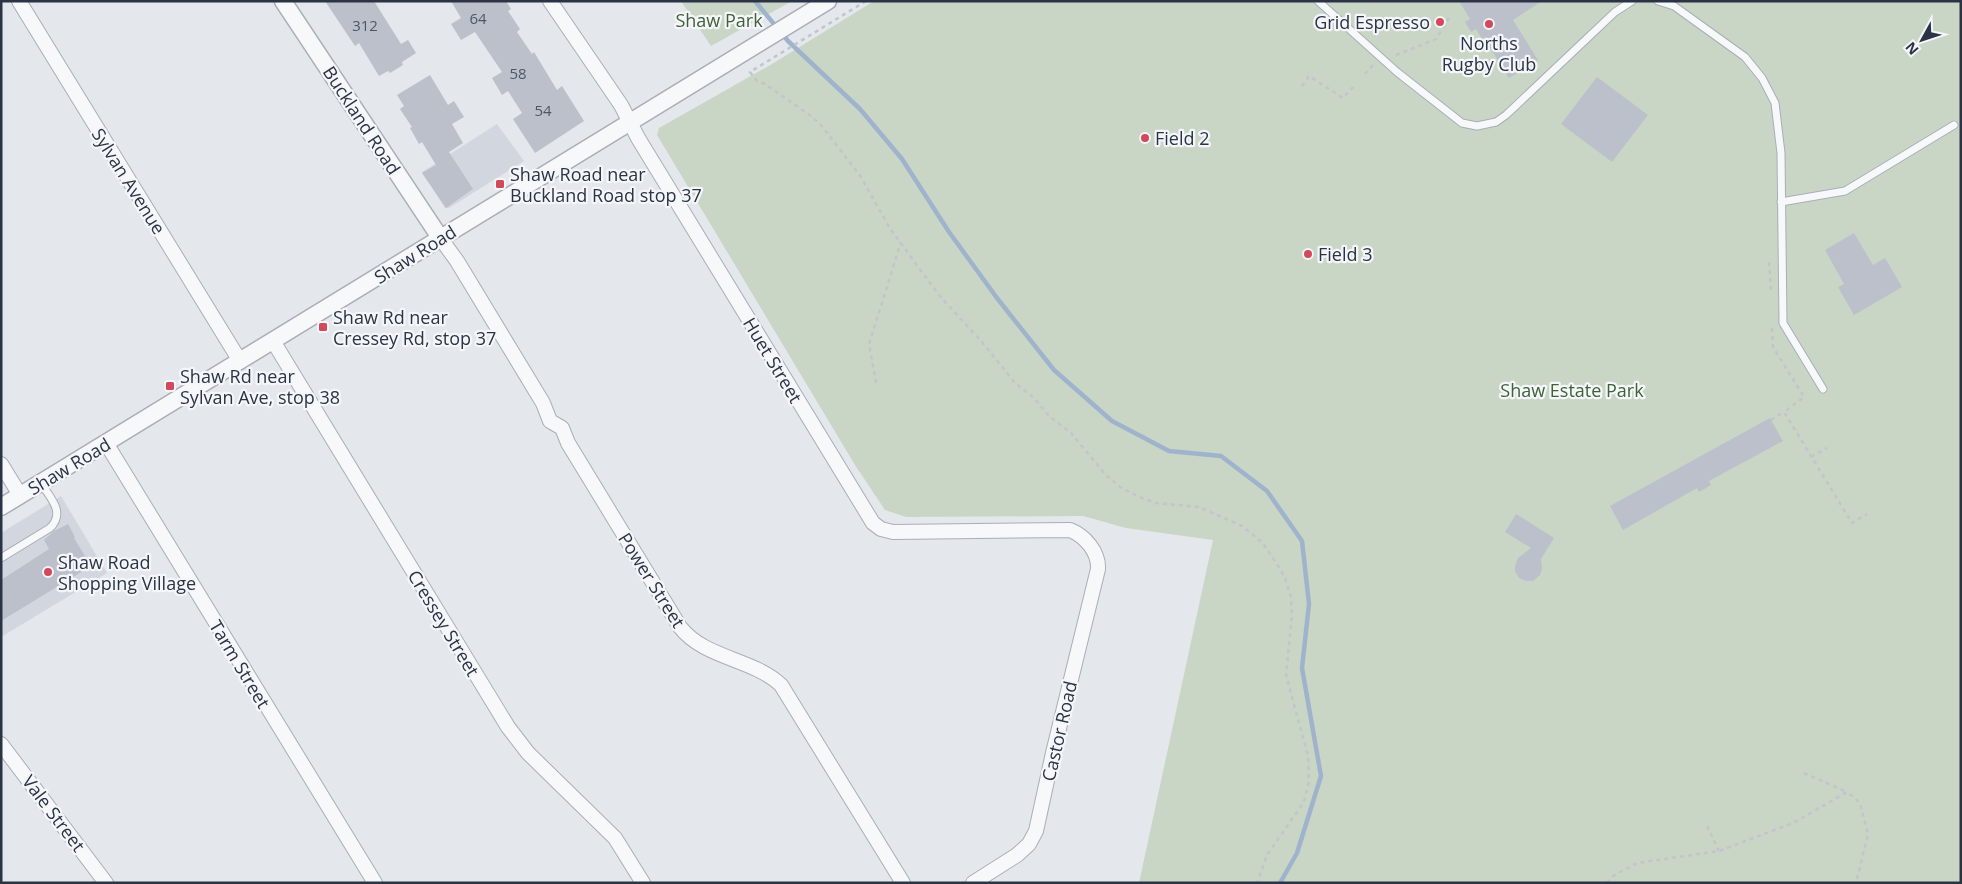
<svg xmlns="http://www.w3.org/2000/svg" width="1962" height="884" viewBox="0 0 1962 884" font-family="'Open Sans',sans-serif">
<rect width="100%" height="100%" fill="#e4e7ec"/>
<path fill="#d2d6de" d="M497,124L524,161L449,208H445L422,172Z
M61,496L107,573L1,637V533Z"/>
<path fill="#c9d6c5" d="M681,1H792L711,46Z
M874,1H1961V883H1139L1213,540L1126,528L1083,516L906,517L885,510L855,465L657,135L659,128L772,64Z"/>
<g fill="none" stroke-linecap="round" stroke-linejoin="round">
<path stroke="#9fb4cc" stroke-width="4.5" d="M755,1L788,41L860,109L902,159L949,232L997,298L1054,370L1112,421L1169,451L1221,456L1267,491L1302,541L1309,604L1302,668L1321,776L1297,853L1280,883"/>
</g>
<path fill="#bbc0ca" d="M325,1H374L401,44L408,40L416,53L402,62L403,65L390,73L388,71L379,76L359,43L355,46Z
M451,1H506L511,9L508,11L520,29L517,32L532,54L534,52L557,90L562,86L584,121L535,153L513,119L522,113L508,91L502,95L492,78L502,72L475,32L461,40L451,24L461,18Z
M1459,1H1542L1513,20L1538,60L1509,78L1484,38L1482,39L1476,29L1471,32L1465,22L1470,19Z
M430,75L448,105L454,101L464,117L452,124L463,143L449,152L473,189L446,208L422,173L436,165L422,142L419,144L410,128L412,127L400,109L404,106L397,95Z
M1597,77L1648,115L1612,162L1561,124Z
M1854,233L1873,265L1885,258L1902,287L1854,315L1838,287L1844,284L1825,250Z
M1770,418L1783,441L1709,481L1711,485L1699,492L1697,488L1623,530L1610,506Z
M1516,514L1554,538L1541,559L1542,569L1540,575L1533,581H1526L1519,578L1515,571V566L1518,558L1531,548L1505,532Z
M68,524L75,537L74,538L91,566L1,621V580L49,549L44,540L54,531Z"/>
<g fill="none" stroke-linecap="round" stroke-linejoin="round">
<g stroke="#a9aeb7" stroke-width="9">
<path id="service" d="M1318,1L1397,72L1462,123L1477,126L1496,122L1506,115L1615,12L1632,1
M1658,1L1674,6L1745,57L1762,78L1775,103L1781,153L1783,323L1823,389
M1781,202L1845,191L1954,125
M1,558L50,528C66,512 50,498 41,483"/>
</g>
<g stroke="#a9aeb7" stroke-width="16">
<path id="minor" d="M19,1L240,361
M550,1L621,105L638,138L873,523L881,529L893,532L1070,530C1085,536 1099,552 1098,569L1053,753L1036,831L1029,844L1017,855L973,883
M441,239L457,261L543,403L550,421L562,428L568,443L680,627C705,659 752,658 781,685L903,883
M273,341L508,727L528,753L615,838L643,883
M106,443L375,883
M1,464L20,495
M1,744L106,883"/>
</g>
<g stroke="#a9aeb7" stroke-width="19">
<path id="tertiary" d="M283,1L441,239
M1,507L828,1"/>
</g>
<path stroke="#c2c5cb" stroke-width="2.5" stroke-dasharray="4 4" stroke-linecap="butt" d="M866,1L750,72L757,81L765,84L811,116L821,125L861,177L889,227L938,294L982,342L1015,383L1034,398L1049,416L1071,433L1104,473L1120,487L1137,496L1156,503L1199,507L1242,526L1262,542L1277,564L1285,578L1291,597L1292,615L1286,675L1308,756L1309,781L1304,802L1267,855L1257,883
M1396,55L1436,39L1449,18
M1365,74L1374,64
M1302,86L1309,76L1343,98L1356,84
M1771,290L1769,261H1772
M1772,328L1773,347L1804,397L1784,412L1852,523L1867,514
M876,383L869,344L901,242
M1771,420L1784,412
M1811,457L1827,448
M1804,773L1847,792
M1707,826L1719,851
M1607,883L1613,876L1637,863L1719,851L1793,823L1847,792L1860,803L1868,834L1856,883"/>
<use href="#service" stroke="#f7f8fa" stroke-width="7"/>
<use href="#minor" stroke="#f7f8fa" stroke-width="14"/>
<use href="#tertiary" stroke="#f7f8fa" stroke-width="16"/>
</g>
<g fill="#d1495b" stroke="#f4f6f9" stroke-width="2">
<circle cx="1440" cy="22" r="5"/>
<circle cx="1489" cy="24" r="5"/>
<circle cx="1145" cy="138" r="5"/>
<rect x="495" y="179" width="10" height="10" rx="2.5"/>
<circle cx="1308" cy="254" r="5"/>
<rect x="318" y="322" width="10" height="10" rx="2.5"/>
<rect x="165" y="381" width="10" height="10" rx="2.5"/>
<circle cx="48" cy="572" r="5"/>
</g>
<g text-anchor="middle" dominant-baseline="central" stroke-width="4.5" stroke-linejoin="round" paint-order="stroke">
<g font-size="15" fill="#4f5766">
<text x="478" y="18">64</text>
<text x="365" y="25">312</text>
<text x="518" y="73">58</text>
<text x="543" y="110">54</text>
</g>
<g font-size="18" fill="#3f6138" stroke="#f4f6f9">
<text x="719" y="20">Shaw Park</text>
<text x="1572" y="390">Shaw Estate Park</text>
</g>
<g font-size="18" fill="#2b3445" stroke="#f4f6f9" text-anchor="start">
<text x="1430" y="22" text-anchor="end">Grid Espresso</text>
<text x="1489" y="43" text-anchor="middle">Norths<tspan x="1489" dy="21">Rugby Club</tspan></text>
<text x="1155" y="138">Field 2</text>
<text x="510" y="174">Shaw Road near<tspan x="510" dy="21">Buckland Road stop 37</tspan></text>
<text x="1318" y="254">Field 3</text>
<text x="333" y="317">Shaw Rd near<tspan x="333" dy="21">Cressey Rd, stop 37</tspan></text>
<text x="180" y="376">Shaw Rd near<tspan x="180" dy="21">Sylvan Ave, stop 38</tspan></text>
<text x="58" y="562">Shaw Road<tspan x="58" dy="21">Shopping Village</tspan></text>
</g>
<g font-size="18" fill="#2b3445" stroke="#f4f6f9">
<text transform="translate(362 120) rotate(57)">Buckland Road</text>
<text transform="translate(129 181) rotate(58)">Sylvan Avenue</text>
<text transform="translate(415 254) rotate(-32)">Shaw Road</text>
<text transform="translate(773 360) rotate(59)">Huet Street</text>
<text transform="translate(69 466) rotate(-31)">Shaw Road</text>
<text transform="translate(652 580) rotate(58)">Power Street</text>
<text transform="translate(444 623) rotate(59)">Cressey Street</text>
<text transform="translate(240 664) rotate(59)">Tarm Street</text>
<text transform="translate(1059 731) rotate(-77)">Castor Road</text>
<text transform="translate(54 813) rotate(53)">Vale Street</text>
</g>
</g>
<rect width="1962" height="884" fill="none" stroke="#2b3445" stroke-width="5"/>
<g transform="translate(1922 40) rotate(230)" stroke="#f4f6f9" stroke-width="4" paint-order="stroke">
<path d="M0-4L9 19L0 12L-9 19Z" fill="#2b3445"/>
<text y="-8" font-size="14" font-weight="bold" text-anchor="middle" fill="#2b3445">N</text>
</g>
</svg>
